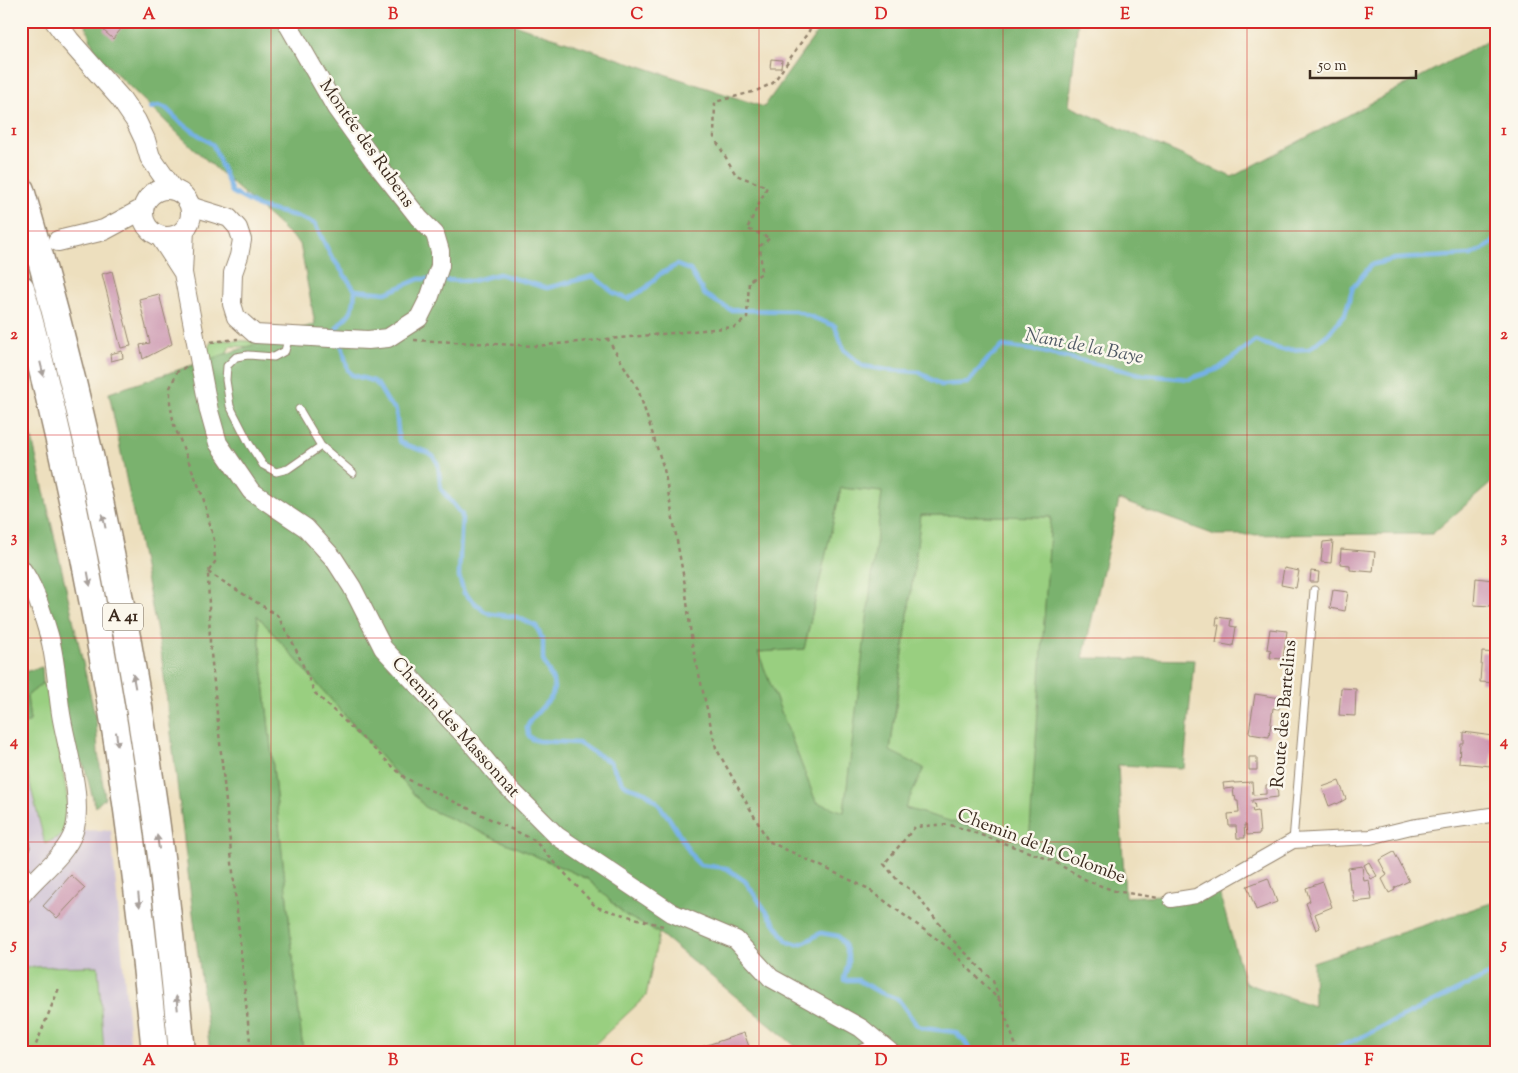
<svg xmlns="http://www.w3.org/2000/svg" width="1518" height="1073" viewBox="0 0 1518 1073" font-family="'Sorts Mill Goudy',serif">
<rect width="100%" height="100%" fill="#fbf7ec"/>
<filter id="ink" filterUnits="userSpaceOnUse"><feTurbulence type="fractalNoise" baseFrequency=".02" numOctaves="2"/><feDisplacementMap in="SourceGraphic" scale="10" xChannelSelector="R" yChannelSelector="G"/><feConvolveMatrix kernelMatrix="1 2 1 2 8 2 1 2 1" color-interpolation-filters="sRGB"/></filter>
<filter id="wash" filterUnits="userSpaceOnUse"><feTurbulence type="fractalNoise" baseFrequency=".0096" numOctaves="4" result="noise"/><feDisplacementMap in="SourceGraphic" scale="20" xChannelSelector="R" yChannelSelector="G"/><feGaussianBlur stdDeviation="1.12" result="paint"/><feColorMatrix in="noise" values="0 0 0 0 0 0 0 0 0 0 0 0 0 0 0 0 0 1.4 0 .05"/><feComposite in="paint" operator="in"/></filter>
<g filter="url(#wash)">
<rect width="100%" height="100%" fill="#eddfbe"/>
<path fill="#ccbfd4" d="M21,748L45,844L69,831L111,830L131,1052H21Z"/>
<path fill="#99cf80" stroke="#6a7c4f" d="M222,340L275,342L276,348L230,346L218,371L227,411L205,354L211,342Z
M841,488L883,492L844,813L816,802L758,652L804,649Z
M921,515L1051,517L1030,845L905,808L890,752Z
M257,615L426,808L588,879L625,915L659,933L646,996L590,1049V1052H303Z
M43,683L52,705L68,802L69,831L45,844L21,748V726L30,721L27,696Z
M98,966L104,1052H21V967Z"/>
<path fill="#7ab26e" stroke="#5a6e46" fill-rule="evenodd" d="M84,21H504L764,107L825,21H1078L1069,106L1232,177L1497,36V478L1432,534L1215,535L1119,500L1083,658L1194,660L1184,768L1118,765L1125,897L1219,892L1245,983L1314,1006L1313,962L1497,901V1052H798L794,1045L659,933L625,915L588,879L426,808L257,615L303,1052H210L161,652L109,393L315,324L300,244L193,148L96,54ZM841,488L882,492L844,812L816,802L758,652L804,649ZM921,515L1051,517L1029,844L905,808L924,768L890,751Z
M21,390L96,720L98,753L105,798L95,807L85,768L71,746L62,717L21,542Z
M42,667L43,683L27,696L30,721L21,726V673Z"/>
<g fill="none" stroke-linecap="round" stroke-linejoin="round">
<path stroke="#75b1e7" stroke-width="4.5" d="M150,108L159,106L167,109L180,122L213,145L232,192L259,207L296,216L315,224L330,254L355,290L386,293L419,279H432
M440,280L472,281L499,274L547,288L593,276L614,293L628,299L646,288L660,274L677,265L690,270L705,295L731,310L796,311L835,326L844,350L863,366L887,370L919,372L941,385L968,383L988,359L1003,346L1039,351L1144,375L1189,379L1218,369L1255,341L1283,350L1309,349L1329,333L1345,314L1353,287L1371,265L1395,259L1471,255L1490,245L1497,238
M334,335C336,324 346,320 351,311C355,304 354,298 355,290
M339,343L342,346L348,370L352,375L373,381L378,385L388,402L396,410L399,441L406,445L427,452L434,457L438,464L441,489L462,515L459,576L464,593L484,611L491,614L517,617L536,626L543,640V660L553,681L554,688L552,696L530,721L527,728L528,735L532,739L539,741L578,743L610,762L622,782L627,786L645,792L656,801L669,818L694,859L700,865L726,868L745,881L787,941C800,949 809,939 821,933L838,936C847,946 850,955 847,968C846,973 844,975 844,980H858L879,992L898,999L916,1024L922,1028L955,1032L964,1040L971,1052
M1324,1052L1353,1041L1497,971"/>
</g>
<g id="blocks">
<path fill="#cd9ab2" d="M110,21H122L125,24L113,39L103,30Z
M771,59L782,60L781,68H770Z
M112,271L131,346L121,348L102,274Z
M159,294L172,344L143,359L140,345L150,343L139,299Z
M122,351L123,358L111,361L110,354Z
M1333,541L1331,563L1321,562L1323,542Z
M1341,549L1375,552L1373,572L1350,570V565L1340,564Z
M1284,568L1299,571L1296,588L1281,585Z
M1311,571L1319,572L1318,582H1310Z
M1476,578L1493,580L1491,606L1474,605Z
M1333,590L1348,592L1345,611L1330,608Z
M1217,617L1231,619L1230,626L1236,627L1233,646L1216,643L1219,625H1216Z
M1270,629L1287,631L1283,659L1270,658L1271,650L1267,649Z
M1482,652L1497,653V683L1480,682Z
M1341,688L1356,689L1355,716L1339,715Z
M1255,694L1280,698L1279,709L1273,708L1269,737L1250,734L1249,732Z
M1463,732L1493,736L1491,766L1459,763L1460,743H1463Z
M1249,757H1257V770H1249Z
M1339,781L1346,799L1337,804L1336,803L1329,806L1322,787Z
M1234,782V783L1252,782L1253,795L1266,794V785L1277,783L1278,797L1252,800V803L1254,802L1255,808L1252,809L1253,812L1258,811L1260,834L1247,835L1246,825H1244L1245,838H1237L1236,826H1229L1228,814L1239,813L1238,801H1236L1235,796L1234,797L1233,788L1224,789L1223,783Z
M1394,852L1409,881L1394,888L1395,890L1389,893L1382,879L1387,875L1379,860Z
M1369,862L1377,876L1371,879L1364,865Z
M1362,866L1364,881L1369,880L1372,900L1354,902L1352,889H1350L1348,868Z
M71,875L85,888L57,918L43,906Z
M1268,878L1277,902L1256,910L1247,886Z
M1323,882L1332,907L1315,914L1320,928L1316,930L1306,903L1310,901L1306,888Z
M744,1033L751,1052H699L698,1048Z"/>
</g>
</g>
<g filter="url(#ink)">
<use href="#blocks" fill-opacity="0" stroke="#94846e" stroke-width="1"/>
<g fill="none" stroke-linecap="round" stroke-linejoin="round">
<g stroke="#94846e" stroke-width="9">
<path id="service" d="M289,336L285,351L274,357L248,355L236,357L227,366L226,380L230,406L250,445L263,465L276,472L288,469L321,446L299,409
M321,446L353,473
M21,597H35
M21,819L26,847L22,863L33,882
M1293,841L1314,590"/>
</g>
<g stroke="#94846e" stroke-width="16">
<path id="minor" d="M1171,900L1196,896L1293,841L1370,837L1411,827L1497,814
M862,1052L881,1045"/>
</g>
<g stroke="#94846e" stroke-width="20">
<path id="tertiary" d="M190,206L229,218L238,228L242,240L239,256L233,273L232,304L236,317L255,334L368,340L388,338L419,318L430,296L440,266V251L435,234L419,218L374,161L336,108L286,21
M185,229L183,273L209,411L218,443L251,491L306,528L334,559L352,587L383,648L468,739L505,784L557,836L672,913L736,940L771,978L861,1028L890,1052
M159,236L183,273
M21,568C35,587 42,612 49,635C56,659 57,689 61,714C66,746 84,800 74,831C66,856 37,875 21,896"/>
</g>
<g stroke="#94846e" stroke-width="22">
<path id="secondary" d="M55,21L69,40L121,99L136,121L145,140L150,157L173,190
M143 213a24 24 0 1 1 48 0a24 24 0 1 1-48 0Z
M58,241L104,230L143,209"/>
</g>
<g stroke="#94846e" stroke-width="29">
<path id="motorway" d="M21,190C87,413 134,642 163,872C170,932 176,992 182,1052
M21,288C60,431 90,577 114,723C132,832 144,942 155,1052"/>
</g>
<path stroke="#94846e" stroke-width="2.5" stroke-dasharray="4 4" stroke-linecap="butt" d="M607,338L638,389L664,469L685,585L692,644L716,748L768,841L867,888L949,948L1002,1003
M414,340L536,346L735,327L747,318L749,281L762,273L760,246L770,238L747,229L767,187L736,175L714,137L715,102L756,91L773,83L809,31L813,21
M211,342L238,339
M186,367L177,372L170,388V403L174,425L203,497L214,540L215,562L208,572L210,643L251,1052
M208,572L277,615L294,645L315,693L405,778L534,840L596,907L663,926
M33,1052L59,988
M1018,1052L993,981L950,937L913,891L899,882L884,864L915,827L947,824L967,830L1051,860L1088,881L1115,891L1159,898"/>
<use href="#service" stroke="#fff" stroke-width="7"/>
<use href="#minor" stroke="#fff" stroke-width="14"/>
<use href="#tertiary" stroke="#fff" stroke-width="18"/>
<use href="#secondary" stroke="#fff" stroke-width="20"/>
<use href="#motorway" stroke="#fff" stroke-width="26"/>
</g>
<defs><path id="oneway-solid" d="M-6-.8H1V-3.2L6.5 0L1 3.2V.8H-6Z" transform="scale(1.25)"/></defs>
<g fill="#a79f9a">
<use href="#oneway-solid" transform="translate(42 369) rotate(76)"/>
<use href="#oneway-solid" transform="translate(104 521) rotate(-102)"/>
<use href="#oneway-solid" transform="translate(89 579) rotate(80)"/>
<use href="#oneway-solid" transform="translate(134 681) rotate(-100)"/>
<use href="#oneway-solid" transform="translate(117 739) rotate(82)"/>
<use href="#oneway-solid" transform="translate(158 842) rotate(-98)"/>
<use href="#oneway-solid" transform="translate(139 900) rotate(84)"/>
<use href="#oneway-solid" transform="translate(177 1003) rotate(-96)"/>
</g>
</g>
<path fill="none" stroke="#d62828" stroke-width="1" stroke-opacity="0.55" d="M271,21V1052M515,21V1052M759,21V1052M1003,21V1052M1247,21V1052M21,231H1497M21,435H1497M21,638H1497M21,842H1497"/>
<g text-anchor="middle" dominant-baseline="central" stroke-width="5" stroke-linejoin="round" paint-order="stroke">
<rect fill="#fbf7ec" stroke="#75685c" stroke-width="1" x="103" y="603.5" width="40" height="27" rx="4"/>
<g font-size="16" font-weight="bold" fill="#3b2a1e">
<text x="123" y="617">A 41</text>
</g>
<g font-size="18" fill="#3b2a1e" stroke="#fbf7ec">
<text transform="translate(366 144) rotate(55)">Montée des Rubens</text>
<text transform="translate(1285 714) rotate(-85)">Route des Bartelins</text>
<text transform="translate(455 728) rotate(48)">Chemin des Massonnat</text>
<text transform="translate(1041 847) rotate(21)">Chemin de la Colombe</text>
</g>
<g font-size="19" font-style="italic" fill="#4f5964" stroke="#fbf7ec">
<text transform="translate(1084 347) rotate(11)">Nant de la Baye</text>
</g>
</g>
<rect width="1518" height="1073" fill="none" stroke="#fbf7ec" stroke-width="55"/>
<path d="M1310 70v8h106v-8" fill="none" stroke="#3b2a1e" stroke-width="2.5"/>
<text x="1318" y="70" font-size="15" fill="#3b2a1e" stroke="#fbf7ec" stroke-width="4" paint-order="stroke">50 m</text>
<rect x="28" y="28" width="1462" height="1018" fill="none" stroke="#d62828" stroke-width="2"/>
<g font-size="16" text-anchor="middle" font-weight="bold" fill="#d62828">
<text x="149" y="19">A</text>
<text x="393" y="19">B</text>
<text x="637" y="19">C</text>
<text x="881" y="19">D</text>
<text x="1125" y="19">E</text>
<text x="1369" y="19">F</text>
<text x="14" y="135">1</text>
<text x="1504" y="135">1</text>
<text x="14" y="339">2</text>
<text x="1504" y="339">2</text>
<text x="14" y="542">3</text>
<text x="1504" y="542">3</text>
<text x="14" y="746">4</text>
<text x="1504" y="746">4</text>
<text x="14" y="949">5</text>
<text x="1504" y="949">5</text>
<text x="149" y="1065">A</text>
<text x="393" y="1065">B</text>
<text x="637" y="1065">C</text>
<text x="881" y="1065">D</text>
<text x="1125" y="1065">E</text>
<text x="1369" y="1065">F</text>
</g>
</svg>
